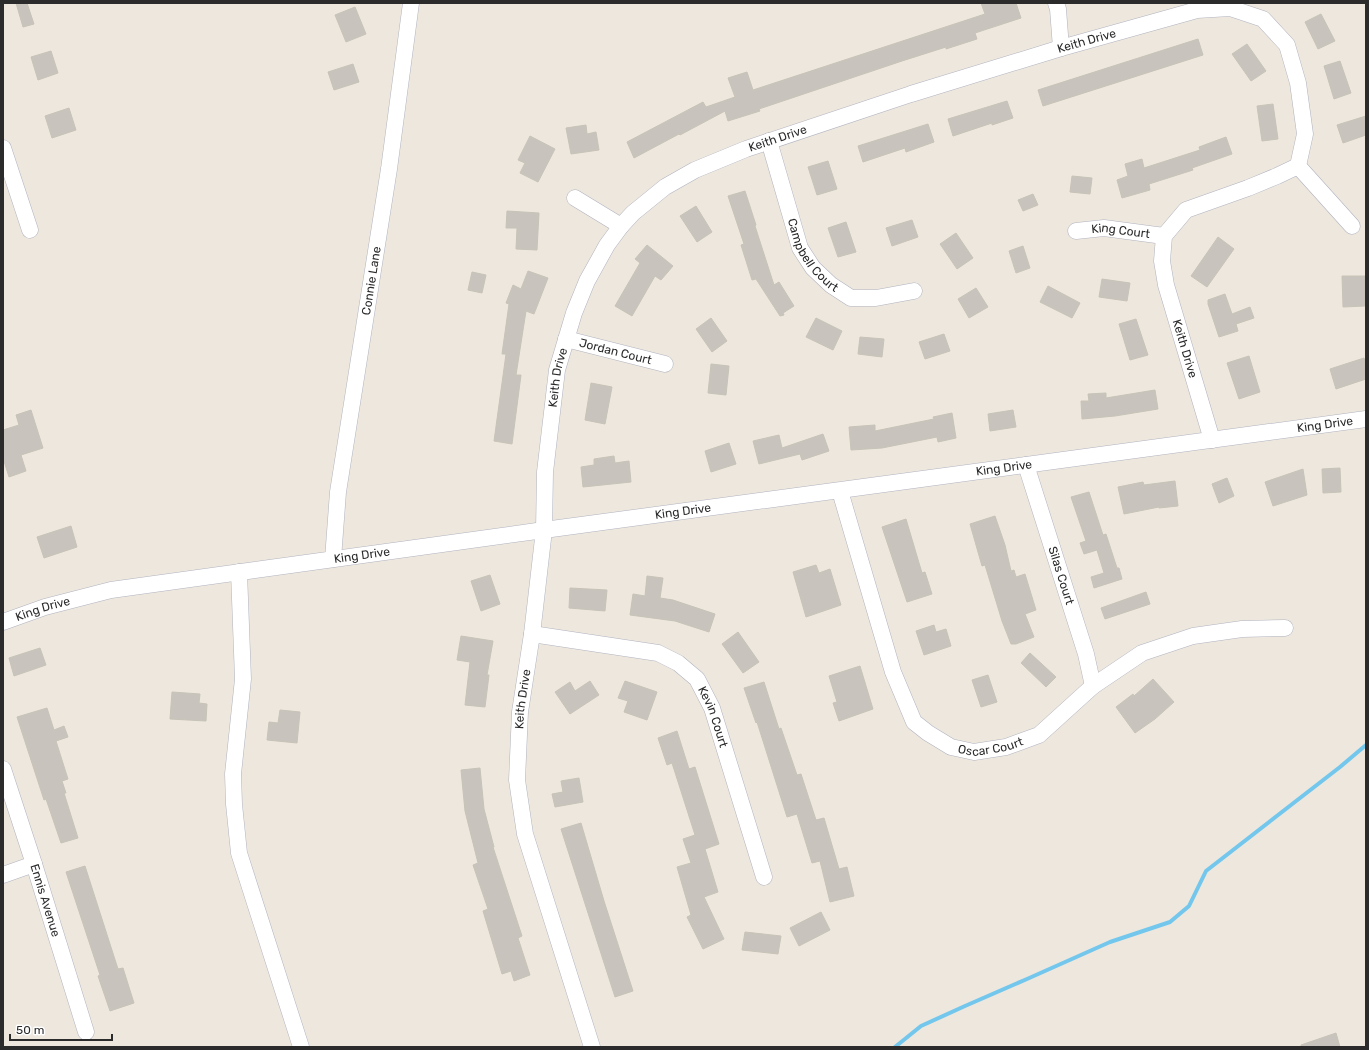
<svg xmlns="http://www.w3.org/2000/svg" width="1369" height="1050" viewBox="0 0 1369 1050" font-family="Rubik,sans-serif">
<rect width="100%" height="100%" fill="#ede7de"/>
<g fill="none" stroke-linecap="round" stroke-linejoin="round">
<path stroke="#73c7ed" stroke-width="4" d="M895,1047L921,1026L965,1006L1027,979L1110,942L1170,922L1189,906L1206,871L1340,767L1366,745"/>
</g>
<path fill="#c8c4bd" stroke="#c8c3b7" d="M16,3H27L34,24L23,27Z
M981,3H1016L1021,18L975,33L977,39L946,49V47L902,61L759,109L760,111L728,121L725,111L680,135L679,134L634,158L627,142L703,102L706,107L735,97L728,78L747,72L753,90L985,14Z
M355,7L366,34L346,42L335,15Z
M1321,14L1335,41L1318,49L1305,22Z
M1198,39L1203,55L1043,106L1038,90Z
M1247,44L1266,71L1251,81L1232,54Z
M51,51L58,73L38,80L31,57Z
M1340,61L1351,93L1334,99L1324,66Z
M353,64L359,82L334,90L328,72Z
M1007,101L1013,118L992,125V123L953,136L948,119Z
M1273,104L1278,139L1262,141L1257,106Z
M69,108L76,130L52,138L45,116Z
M1366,116V135L1343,143L1337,125Z
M928,124L934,142L906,152L905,148L863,162L858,146Z
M586,125L587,134L596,132L599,150L571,154L566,128Z
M530,136L555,149L538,182L520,173L525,163L518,160Z
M1226,137L1232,154L1192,168L1193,170L1149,184L1150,190L1122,198L1117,180L1128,176L1125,164L1142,159L1144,168L1200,150L1199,147Z
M828,161L837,189L817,195L808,167Z
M1072,176L1092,178L1090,194L1070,192Z
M745,191L756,225L755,226L774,285L779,282L794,306L783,313L784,315L780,316L756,279L752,280L741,245L744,244L728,196Z
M1033,194L1038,205L1023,211L1018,200Z
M696,206L712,232L697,242L680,216Z
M507,211L539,213L537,250L516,249L517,228H506Z
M912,220L918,237L892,246L886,228Z
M846,222L856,252L838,257L828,228Z
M956,233L973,258L957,269L940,244Z
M1218,237L1234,249L1207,287L1191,276Z
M647,245L673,266L661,280L655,276L632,316L615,306L640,263L635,259Z
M1023,246L1030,268L1016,273L1009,251Z
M528,271L548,278L534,314L526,311L516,375H521L512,444L494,441L506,354H502L509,304L506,303L513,285L521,289Z
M472,272L486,275L482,293L468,290Z
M1342,276H1365V306L1343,307Z
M1102,279L1130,283L1127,301L1099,297Z
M1048,286L1080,303L1072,318L1040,302Z
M976,288L988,307L969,318L958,299Z
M1225,294L1232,314L1250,307L1254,318L1236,324L1238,331L1219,337L1208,304V300Z
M711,318L727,341L712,352L696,329Z
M816,318L842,331L833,350L806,337Z
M1136,319L1148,355L1130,360L1119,324Z
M944,334L950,351L925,359L919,342Z
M860,337L884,339L882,357L858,354Z
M1249,356L1260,392L1239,399L1227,363Z
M1364,358L1366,364V379L1336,389L1330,369Z
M711,364L729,366L726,395L708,393Z
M591,383L612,387L605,424L585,420Z
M1155,390L1158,409L1115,416L1082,419L1081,401H1089L1088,394L1106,393V398Z
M31,410L43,448L21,455L26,471L9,477L3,458V430L19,425L16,415Z
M1013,410L1016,427L990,431L988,414Z
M952,413L956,438L938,442L937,437L882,448L851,450L849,427L875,425V431L934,419L933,417Z
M823,434L829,451L802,460L800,454L759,464L753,441L779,435L782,448Z
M729,443L736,464L711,472L705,451Z
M614,456L615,463L629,461L631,482L583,487L581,467L594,465V459Z
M1340,468L1341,492L1323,493L1322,469Z
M1303,469L1307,495L1273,506L1265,482Z
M1227,478L1234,496L1219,503L1212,484Z
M1175,481L1178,506L1159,508V507L1124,514L1118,487L1143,482L1144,485Z
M1089,492L1103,535L1106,534L1117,568H1119L1122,579L1094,588L1091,577L1104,573L1097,550L1084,554L1080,543L1086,541L1071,497Z
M995,516L1005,545L1011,571L1014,570L1016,577L1025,574L1036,610L1025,614L1034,637L1016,644H1011L1002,621L985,565L982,566L970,524Z
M906,519L922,573L925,572L932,594L907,602L882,527Z
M71,526L77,547L44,558L37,537Z
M816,565L819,573L830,569L841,605L806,617L793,572Z
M490,575L500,604L481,611L471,581Z
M647,576L663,578L660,598L673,600L715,614L709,632L675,621L630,615L633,594L645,596Z
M570,588L607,590L605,611L569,608Z
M1146,592L1150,604L1105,619L1101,608Z
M934,625L936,632L946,629L951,646L924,655L916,631Z
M738,632L759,662L743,673L722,644Z
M461,636L493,641L487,675H489L485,707L465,705L470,662L457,660Z
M40,648L46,665L14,676L9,658Z
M1030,653L1056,677L1046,687L1021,663Z
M860,666L873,709L839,721L833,703L837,702L829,676Z
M988,675L997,702L981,707L972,680Z
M1153,679L1174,702L1155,719L1135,733L1116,707L1133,694L1134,696Z
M590,681L599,695L570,714L555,692L570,682L575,691Z
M625,681L657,692L647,720L624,712L628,701L618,698Z
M764,682L779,729L781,728L797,775L801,774L816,820L824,818L839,869L847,867L854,896L830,902L820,861L812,863L797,814L787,817L757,722L756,723L744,688Z
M172,692L200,694L199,703L207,704L206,721L170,719Z
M47,708L54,730L64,726L68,737L56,741L68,779L62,781L66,793H64L78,838L61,843L46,799L44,800L17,717Z
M280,710L300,712L297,743L267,740L269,722L278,723Z
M677,731L689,769L695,767L719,844L705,849L718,892L704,897L724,939L703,949L687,917L691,915L677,867L691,863L683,839L695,835L672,763L667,765L658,738Z
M480,768L484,809L494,847H493L522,936L518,938L530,975L514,981L511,971L502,974L483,911L488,909L473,865L478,863L465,811L461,770Z
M579,778L583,802L555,807L552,794L563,792L561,781Z
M581,823L604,901L633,991L615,997L561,829Z
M85,866L118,969L123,968L134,1003L110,1011L98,976L100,975L66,872Z
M821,912L830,930L799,946L790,928Z
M745,932L781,936L778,954L742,950Z
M1336,1033L1340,1047H1301V1045Z"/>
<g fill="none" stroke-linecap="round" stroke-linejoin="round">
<g stroke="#b1b3bf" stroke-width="17">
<g id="street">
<path d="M1056,3L1058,9L1061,48"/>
<path id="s1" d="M769,141L800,248L813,268L831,285L851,298H876L914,291"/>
<path d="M3,148L30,230"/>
<path d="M1298,166L1352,226"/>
<path d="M575,198L621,226"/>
<path id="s2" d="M1076,231L1104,228L1164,236"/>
<path id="s3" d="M566,339L665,364"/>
<path id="s4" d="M1026,465L1086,654L1093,686"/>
<path id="s5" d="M840,491L893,672L914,722L928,733L951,747L974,752L1006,747L1039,735L1093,686L1142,653L1193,636L1242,629L1285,628"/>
<path id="s6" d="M333,559L338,492L389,169L411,3"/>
<path d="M239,572L243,679L233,774L234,804L239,853L301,1047"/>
<path id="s7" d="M3,622L45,607L111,590L544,530L1366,419"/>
<path id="s8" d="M532,634L658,653L678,663L697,679L712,708L764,877"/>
<path id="s9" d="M3,769L34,864L86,1032"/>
<path d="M3,875L34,864"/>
<path id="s10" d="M592,1047L525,834L517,780L520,712L532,634L544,530L545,472L557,370L574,313L587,281L607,245L621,226L633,213L665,187L695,170L746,149L911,94L1061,48L1197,10L1230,8L1263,19L1287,45L1298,83L1305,134L1298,166L1277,176L1248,188L1186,210L1164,236L1162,261L1166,285L1212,440"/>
</g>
</g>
<use href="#street" stroke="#fff" stroke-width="16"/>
</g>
<g text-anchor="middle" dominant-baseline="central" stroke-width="3" stroke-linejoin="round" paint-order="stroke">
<g font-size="12" fill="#2b2b2b" stroke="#fff">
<text stroke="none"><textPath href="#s10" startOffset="1355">Keith Drive</textPath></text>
<text stroke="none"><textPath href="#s10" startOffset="1031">Keith Drive</textPath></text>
<text stroke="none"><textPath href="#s2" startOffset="45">King Court</textPath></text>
<text stroke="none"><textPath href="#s1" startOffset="124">Campbell Court</textPath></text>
<text stroke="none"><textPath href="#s6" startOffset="281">Connie Lane</textPath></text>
<text stroke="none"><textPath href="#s10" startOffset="1967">Keith Drive</textPath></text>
<text stroke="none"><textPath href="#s3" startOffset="51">Jordan Court</textPath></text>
<text stroke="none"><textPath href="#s10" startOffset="683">Keith Drive</textPath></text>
<text stroke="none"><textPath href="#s7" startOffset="1338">King Drive</textPath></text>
<text stroke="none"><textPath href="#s7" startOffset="1014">King Drive</textPath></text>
<text stroke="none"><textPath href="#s7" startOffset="690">King Drive</textPath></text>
<text stroke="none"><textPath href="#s7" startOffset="366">King Drive</textPath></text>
<text stroke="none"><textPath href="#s4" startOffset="116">Silas Court</textPath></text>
<text stroke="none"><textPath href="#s7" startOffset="42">King Drive</textPath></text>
<text stroke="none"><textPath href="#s10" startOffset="359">Keith Drive</textPath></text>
<text stroke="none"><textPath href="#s8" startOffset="216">Kevin Court</textPath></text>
<text stroke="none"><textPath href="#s5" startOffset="328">Oscar Court</textPath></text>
<text stroke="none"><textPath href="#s9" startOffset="138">Ennis Avenue</textPath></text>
</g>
</g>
<rect width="1369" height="1050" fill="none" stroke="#2b2b2b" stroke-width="8"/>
<path d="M10 1034v6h102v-6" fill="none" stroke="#2b2b2b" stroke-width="2"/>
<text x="16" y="1034" font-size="12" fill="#2b2b2b" stroke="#ffffff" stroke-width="3" paint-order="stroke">50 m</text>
</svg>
